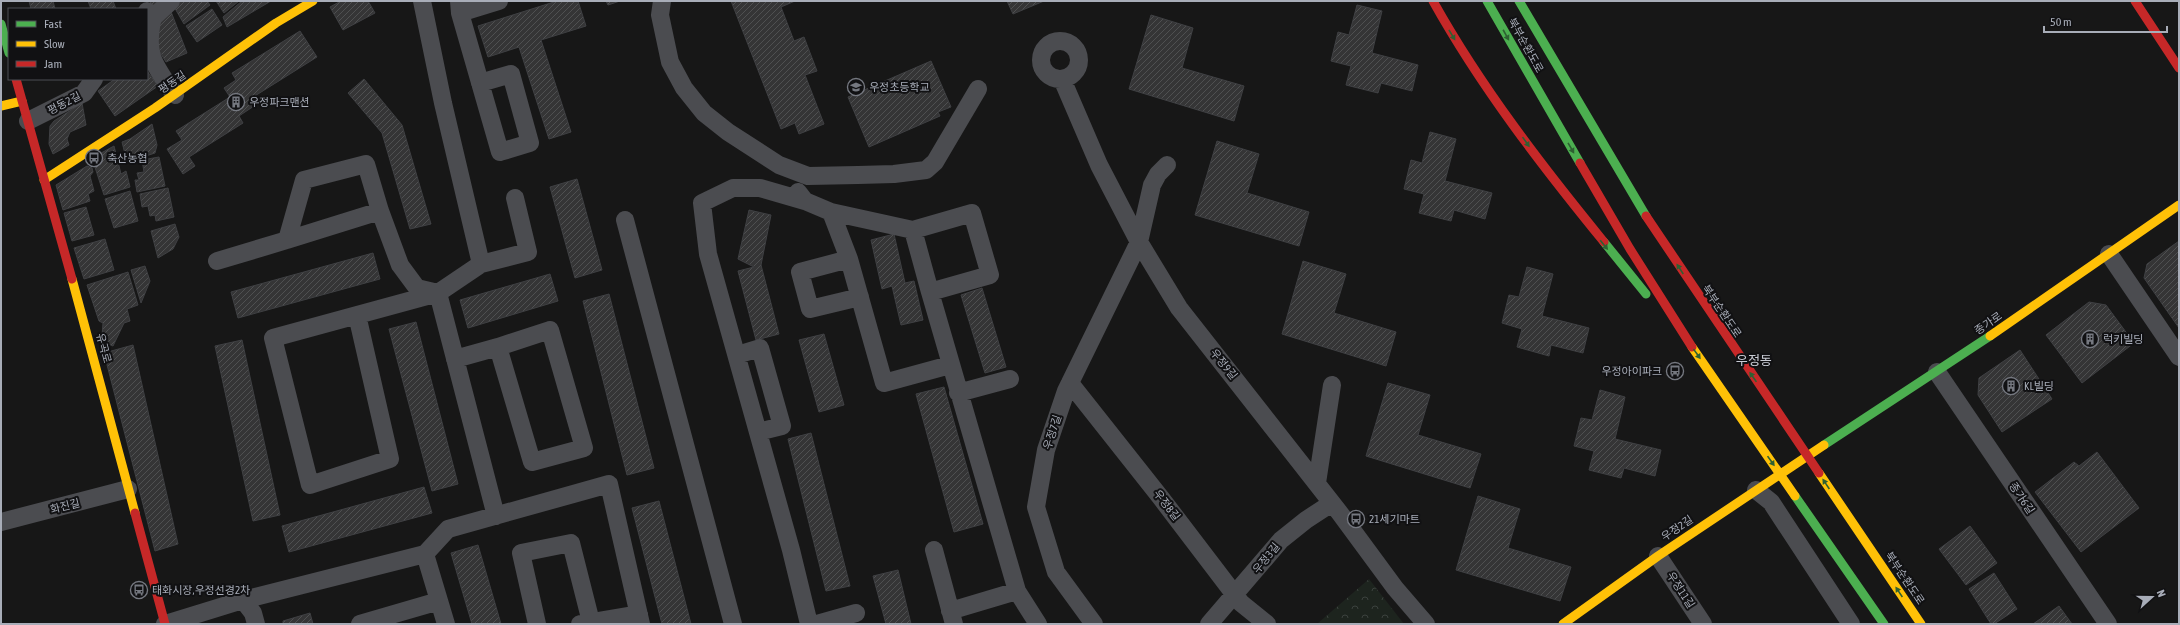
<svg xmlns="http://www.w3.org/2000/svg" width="2180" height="625" viewBox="0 0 2180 625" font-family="'Asap Condensed','Noto Sans KR',sans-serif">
<defs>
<pattern id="park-crowns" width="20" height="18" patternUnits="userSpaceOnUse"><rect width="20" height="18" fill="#1d241e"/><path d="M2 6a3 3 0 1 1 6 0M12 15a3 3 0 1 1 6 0" fill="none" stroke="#3b413d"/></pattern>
<pattern id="building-hatch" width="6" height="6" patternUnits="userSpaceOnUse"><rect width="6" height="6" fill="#353536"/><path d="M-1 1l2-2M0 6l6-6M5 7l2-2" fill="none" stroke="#4f5051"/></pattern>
</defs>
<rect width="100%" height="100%" fill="#171717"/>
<path fill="url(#park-crowns)" d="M1369,579L1404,624H1317Z"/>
<path fill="url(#building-hatch)" stroke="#3f4043" d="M29,1H53L55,9H31Z
M88,1H113L116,9H91Z
M150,1H164L152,7Z
M178,1H207L210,5L184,24L173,5Z
M216,1H239L224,13Z
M242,1H271L227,27L223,17Z
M341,1H368L375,13L343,30L330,7Z
M557,1H578L586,26L541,40L571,132L549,139L519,47L488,57L478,26Z
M606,1H620L608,5Z
M731,1H795L781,7L794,41L804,37L817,71L805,75L824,124L799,134L795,123L781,129Z
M1007,1H1044L1013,14Z
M1357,5L1382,11L1372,53L1418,65L1412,91L1381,83L1378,93L1346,85L1351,66L1331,61L1338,32L1349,35Z
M170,9L187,53L166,62L153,41L154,22Z
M212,9L222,25L197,42L186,26Z
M1151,15L1193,28L1182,68L1244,86L1234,121L1129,89Z
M300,31L317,57L250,99L254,106L239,116L243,123L189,157L195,166L183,174L167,149L182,140L176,131L230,97L224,88L236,80L232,73Z
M931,61L951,107L938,112L940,116L869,147L848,97Z
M147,71L158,86L115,116L98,91L115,79H147Z
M364,79L402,125L431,224L410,229L382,133L348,93Z
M82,103L86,125L70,132L67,139L69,145L53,154L49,144L50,126L54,121Z
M152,124L157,145L155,153L127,162L122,142L130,139Z
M1430,132L1456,139L1445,181L1492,193L1485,219L1454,210L1451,221L1419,213L1424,194L1404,189L1411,160L1422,163Z
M1217,141L1259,154L1247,193L1309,212L1299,246L1195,215Z
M114,146L121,174L126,171L130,187L104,195L92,158Z
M159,157L165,186L137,192L135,180H139L137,173L144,172L142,160Z
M87,166L92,168L93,172L90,176L94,191L88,194L90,201L63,210L56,185Z
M577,179L602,270L575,278L550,187Z
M168,188L174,217L156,221L155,215L150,216L148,206L142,207L140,194Z
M130,191L138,221L114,228L105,199Z
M86,207L94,235L72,241L64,213Z
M749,210L771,215L761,265L779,334L756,340L738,271L754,267L738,259Z
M175,224L179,237L173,249L158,258L151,231Z
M894,234L905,283L914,281L923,320L901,325L892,286L882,289L871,240Z
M105,239L114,270L84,279L74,248Z
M2179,241V328L2144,278L2147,264Z
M373,253L380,279L238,318L231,292Z
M1303,261L1346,274L1334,313L1396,332L1386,366L1282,334Z
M145,266L150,281L141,303L131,270Z
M1527,267L1553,274L1542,316L1589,328L1583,353L1551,345L1549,356L1517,347L1522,329L1502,323L1509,295L1519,297Z
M128,272L138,305L127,309L130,321L124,323L113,346L106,343L102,337L103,323L99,321L87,285Z
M550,274L558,301L468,328L460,300Z
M982,288L1006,367L985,373L961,295Z
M609,294L654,468L627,475L583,301Z
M2089,302L2106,305L2134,343L2082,383L2046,335Z
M416,322L458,484L432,491L389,329Z
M824,334L844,405L819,412L799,340Z
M242,340L280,515L253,521L215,346Z
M133,345L178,544L155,551L104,353Z
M2020,350L2052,399L2002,432L1978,395L1979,378Z
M1388,383L1430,395L1418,435L1481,454L1470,488L1366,456Z
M944,387L983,524L954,532L916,394Z
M1600,390L1625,397L1615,439L1661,450L1655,476L1624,468L1621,478L1589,470L1594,451L1574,446L1581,418L1592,420Z
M811,433L850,586L826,591L788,439Z
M2097,452L2139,508L2081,552L2035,492L2074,462L2079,466Z
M424,487L432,513L289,552L282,526Z
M1478,496L1520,509L1508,548L1571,567L1560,601L1456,570Z
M659,501L691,624H662L632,508Z
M1970,526L1997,563L1966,585L1939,549Z
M478,545L501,624H472L451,553Z
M898,570L911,624H886L873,576Z
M1994,573L2017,609L1994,624H1991L1969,589Z
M2059,606L2072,624H2033Z
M310,613L313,624H283V621Z"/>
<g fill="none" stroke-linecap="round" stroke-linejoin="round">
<path stroke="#4b4c50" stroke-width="18" d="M459,1L460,13L500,152L530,143L511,74L480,83
M662,1L660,15L670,62L684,88L704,113L728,132L779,165L808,176L858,175L894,174L926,170L935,162L978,89
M147,11L153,17C144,55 154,64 175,95
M460,13L499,1
M147,23L171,1
M1041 60a19 19 0 1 1 38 0a19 19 0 1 1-38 0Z
M1062,79L1099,165L1139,242L1179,308L1339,512L1395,588L1426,624
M28,121L84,93L94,79
M798,192L805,201L831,212L913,230L972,213L990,275L930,292L913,230
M805,201L760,188H733L702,203L708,254L791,550L809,624
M380,211L287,240L304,180L366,164L380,211L400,265L417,288L438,293L496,516
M831,212L849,259L884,383L950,365
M625,220L733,624
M2109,254L2179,357
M849,259L800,272L810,309L860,297
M217,261L287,240
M481,264L528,252L515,198
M930,292L1017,591L1038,624
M357,315L390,459L310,485L273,338L438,293L481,264L443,103L422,1
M737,355L760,348L782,426L758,432
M455,359L498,347L532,462L584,448L550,330L498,347
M1937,372L2108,624
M1070,383L1161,498L1241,603L1267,624
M958,393L1010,379
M1317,483L1332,385
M1756,490L1771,502L1851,624
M1,522L128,489
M934,550L954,624
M425,554L446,624
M1658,556L1703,624
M243,600L253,613L256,624
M950,611L1017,591
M165,624L243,600L425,554L448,529L609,484L641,624
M360,624L439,601
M537,624L521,553L571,543L591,622
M580,624L639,614
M817,624L856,613
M1094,624L1056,572L1036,507L1046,450L1066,391L1139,242L1152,185L1158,174L1167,165
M1209,624L1281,540L1306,520L1332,503"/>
<path stroke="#4caf50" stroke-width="9" d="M1487,1L1580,163
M1519,1L1646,216
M1,24L9,53
M1604,242L1646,294
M1824,445L1990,336
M1795,496L1884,624"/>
<path stroke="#ffc107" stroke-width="9" d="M1,106L22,101
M44,180L155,108L276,23L313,1
M72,279L135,513
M1990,336L2179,205
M1692,347L1795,496
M1819,473L1921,624
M1563,624L1658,556L1824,445"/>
<path stroke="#c62828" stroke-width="9" d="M1433,1C1481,87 1542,166 1604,242
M2135,1L2179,68
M16,79L72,279
M1580,163L1630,249L1692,347
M1646,216L1819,473
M135,513L165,624"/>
</g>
<defs><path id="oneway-solid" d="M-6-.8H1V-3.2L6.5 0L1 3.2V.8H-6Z"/></defs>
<g fill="#2e6032">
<use href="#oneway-solid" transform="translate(1452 35) rotate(59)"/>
<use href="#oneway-solid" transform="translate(1506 35) rotate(61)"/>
<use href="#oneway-solid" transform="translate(1526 142) rotate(55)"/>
<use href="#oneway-solid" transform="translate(1571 148) rotate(60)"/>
<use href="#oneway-solid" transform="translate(1604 245) rotate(51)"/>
<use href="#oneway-solid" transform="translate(1680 269) rotate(-123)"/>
<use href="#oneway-solid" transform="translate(1697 354) rotate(55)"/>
<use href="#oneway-solid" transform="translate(1753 377) rotate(-125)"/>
<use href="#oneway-solid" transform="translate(1771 461) rotate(55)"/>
<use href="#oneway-solid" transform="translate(1826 484) rotate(-124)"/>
<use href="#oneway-solid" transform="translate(1899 592) rotate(-124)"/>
</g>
<defs>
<g id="school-ring" transform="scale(0.9)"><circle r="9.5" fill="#111113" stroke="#757880" stroke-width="1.5"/><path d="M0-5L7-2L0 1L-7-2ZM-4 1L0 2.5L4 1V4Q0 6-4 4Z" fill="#757880"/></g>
<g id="building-ring" transform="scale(0.9)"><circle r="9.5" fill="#111113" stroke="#757880" stroke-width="1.5"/><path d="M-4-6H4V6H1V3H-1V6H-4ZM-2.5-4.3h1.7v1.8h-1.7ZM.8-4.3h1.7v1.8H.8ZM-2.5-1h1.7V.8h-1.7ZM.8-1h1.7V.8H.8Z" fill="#757880"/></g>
<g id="bus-ring" transform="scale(0.9)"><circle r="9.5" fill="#111113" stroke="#757880" stroke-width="1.5"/><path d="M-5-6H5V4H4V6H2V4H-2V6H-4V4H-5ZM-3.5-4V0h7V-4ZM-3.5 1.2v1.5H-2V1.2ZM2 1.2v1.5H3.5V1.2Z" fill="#757880"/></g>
</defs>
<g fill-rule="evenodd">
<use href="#school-ring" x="856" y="87"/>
<use href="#building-ring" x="236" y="102"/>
<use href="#bus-ring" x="94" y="158"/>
<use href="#building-ring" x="2090" y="339"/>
<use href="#bus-ring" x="1675" y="371"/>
<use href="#building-ring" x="2011" y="386"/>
<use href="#bus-ring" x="1356" y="519"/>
<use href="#bus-ring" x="139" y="590"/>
</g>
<g text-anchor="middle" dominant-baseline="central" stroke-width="4" stroke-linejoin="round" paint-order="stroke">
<g font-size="11" fill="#a8adb8" stroke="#111113">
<text transform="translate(1526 45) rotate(61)">북부순환도로</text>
<text transform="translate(172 82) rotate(-35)">평동길</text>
<text transform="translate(64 103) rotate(-27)">평동2길</text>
<text transform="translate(1722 311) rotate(56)">북부순환도로</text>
<text transform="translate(1988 323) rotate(-35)">종가로</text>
<text transform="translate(104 348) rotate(75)">유곡로</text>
<text transform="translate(1224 364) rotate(51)">우정9길</text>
<text transform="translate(1052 432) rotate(-72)">우정7길</text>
<text transform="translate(2022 498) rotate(56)">종가6길</text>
<text transform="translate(1167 505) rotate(52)">우정8길</text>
<text transform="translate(65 506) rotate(-14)">화진길</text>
<text transform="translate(1677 528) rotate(-34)">우정2길</text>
<text transform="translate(1266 558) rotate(-51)">우정3길</text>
<text transform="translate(1905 578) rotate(56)">북부순환도로</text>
<text transform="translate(1681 590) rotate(57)">우정11길</text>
</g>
<g font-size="11" fill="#a8adb8" stroke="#111113" text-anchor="start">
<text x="869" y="87">우정초등학교</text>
<text x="249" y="102">우정파크맨션</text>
<text x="107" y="158">축산농협</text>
<text x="2103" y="339">럭키빌딩</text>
<text x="1662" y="371" text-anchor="end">우정아이파크</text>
<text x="2024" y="386">KL빌딩</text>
<text x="1369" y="519">21세기마트</text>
<text x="152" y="590">태화시장,우정선경2차</text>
</g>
<g font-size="13" fill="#c9ccd4" stroke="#111113">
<text x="1754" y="360">우정동</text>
</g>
</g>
<rect width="2180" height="625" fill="none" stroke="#a8adb8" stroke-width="4"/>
<rect x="8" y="8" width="140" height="72" fill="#111113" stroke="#4d4f55"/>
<rect x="16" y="21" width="20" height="6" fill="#4caf50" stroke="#4d4f55"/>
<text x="44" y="28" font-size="12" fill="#a8adb8">Fast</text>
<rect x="16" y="41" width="20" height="6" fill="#ffc107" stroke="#4d4f55"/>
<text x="44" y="48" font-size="12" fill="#a8adb8">Slow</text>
<rect x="16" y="61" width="20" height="6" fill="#c62828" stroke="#4d4f55"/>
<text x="44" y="68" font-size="12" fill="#a8adb8">Jam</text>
<g transform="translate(2152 597) rotate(69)" stroke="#111113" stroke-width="3" paint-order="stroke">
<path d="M0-3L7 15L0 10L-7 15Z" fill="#a8adb8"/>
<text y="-6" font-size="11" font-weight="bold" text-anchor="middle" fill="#a8adb8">N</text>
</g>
<path d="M2044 26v6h123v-6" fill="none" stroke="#a8adb8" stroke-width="2"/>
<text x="2050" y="26" font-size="12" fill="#a8adb8" stroke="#111113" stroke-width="3" paint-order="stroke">50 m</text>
</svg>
